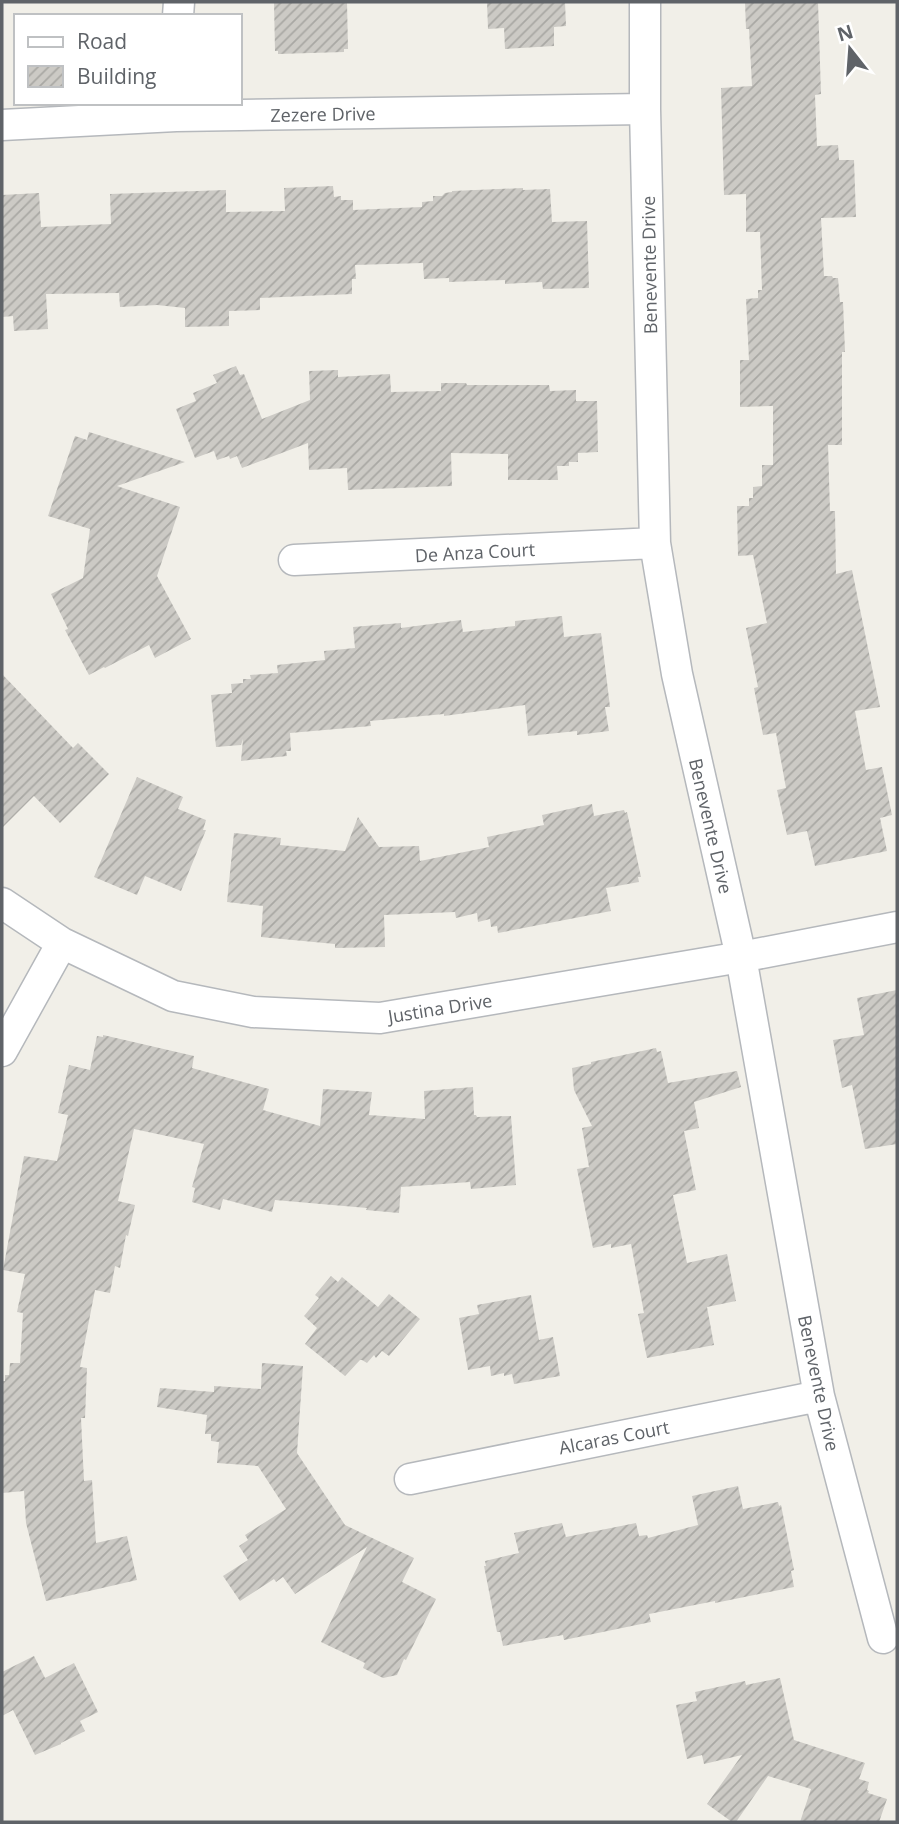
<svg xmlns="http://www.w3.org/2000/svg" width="899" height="1824" viewBox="0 0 899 1824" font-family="'Open Sans',sans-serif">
<defs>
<pattern id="building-hatch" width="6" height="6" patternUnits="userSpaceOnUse" patternTransform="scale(1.75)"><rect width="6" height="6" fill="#cccac5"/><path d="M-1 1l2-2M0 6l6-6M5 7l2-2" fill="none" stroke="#a9a8a4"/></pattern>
</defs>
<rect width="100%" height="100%" fill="#f1efe8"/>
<path fill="url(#building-hatch)" d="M274,2H347L348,49H344V52L278,54V51H275Z
M487,2H565L566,26L554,27V46L505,49L504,28L488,29Z
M745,2H818L821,94L815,95L817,146L838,145L839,160H854L856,217L821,218L824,276H832L833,278H838L840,302H843L845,352H842V445H828L830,511H835L836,574L852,570L880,707L855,711L866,770L882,767L892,815L880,818L887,851L815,866L807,831L787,835L777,790L786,788L776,733L763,735L754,688L758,687L746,628L767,623L753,555L738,556L737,506H749V498H753V487L762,486V465H773V406L740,407V360H749L746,299L758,298V290H762L760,232H746V194L724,195L721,88L752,86L749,29H746Z
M333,186L334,197L341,196V200H353V210L422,207V202L433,201V196H442L445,193L452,192V191L523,188V190L550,189L552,222L587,221L589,288L543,289L542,282L505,284V280L449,282V278L424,279L423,263L355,265L356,279H352V294L260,298V310L229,311V326L185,327V308L157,305L120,307L119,293L46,294L48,329L14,331L13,316L2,317V195L39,193L41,227L111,224L110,194L226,190V212L285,211L284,188Z
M236,366L240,375L244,374L262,419L310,400L309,371L338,370V377L390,374L391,392L441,391V383H466L467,385H549L550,391L576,390V401H597L598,452L578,453V462H569V466H557L558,480H508V454L451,453L452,486L348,490L347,468L309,470L308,443L242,468L237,456L230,459L229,456L217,460L214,451L195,458L176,409L196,401L193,393L217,383L213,375Z
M89,432L185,462L117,486L180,507L157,576L191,639L155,658L149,645L105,668L104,667L89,675L65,630L68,629L51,594L83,578L90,529L48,516L75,436L87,440Z
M562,616L564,637L601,633L610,707H605L609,731L577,735V731L528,736L525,705L444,716V714L370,721L371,726L290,733L291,751H286L287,756L241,761L243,739L241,745L216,747L211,695L232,693L231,684L243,683V679H251L250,675L278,673L277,665L325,660L324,651L355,648L353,627L401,623V628L461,620L463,632L515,626V621Z
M2,674L73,748L78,743L109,774L60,823L34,796L2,828Z
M137,777L183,797L178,809L206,820L203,830H206L181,891L145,876L137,895L94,877Z
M592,804L594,816L624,810L625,813L627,812L641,877H638L639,882L606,888L611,911L498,933L497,926L491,927L490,919L478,922L477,913L456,918L455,912L384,915L385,947L335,948V944L261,937L263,906L227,902L234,833L281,838L280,845L345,851L358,817L379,847L419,846L420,861L489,847L487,837L544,825L542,815Z
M897,990V1144L865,1149L852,1085L842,1088L833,1040L864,1035L857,998Z
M103,1035L194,1056L192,1068L269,1089L263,1110L320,1126L323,1089L372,1092L369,1115L425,1119L424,1091L473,1087L474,1115H476L477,1117L511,1116L516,1185L471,1189L470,1182L401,1187L399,1213L366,1210L367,1208L275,1200L272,1212L223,1199L220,1210L192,1202L195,1188L192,1187L204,1144L134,1129L118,1201L135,1205L128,1236L126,1235L120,1268L115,1266L110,1293L95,1290L80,1367L87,1368L85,1418H81L84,1481L92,1480L96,1543L127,1536L137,1580L46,1601L26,1523L24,1491L2,1493V1381H5V1375H9L10,1363H20L23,1313L17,1312L25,1274L3,1270L24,1156L57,1161L68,1115L58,1113L69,1065L90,1070L97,1036L103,1037Z
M656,1048L657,1052L661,1051L668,1083L737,1071L741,1087L694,1102L699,1128L684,1131L696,1190L673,1195L687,1263L727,1254L736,1301L707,1307L714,1345L647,1358L638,1314L644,1313L631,1244L611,1248V1244L593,1248L577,1169L589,1167L582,1128L592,1126L574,1090L572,1068L591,1064V1062Z
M331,1276L338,1282L342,1277L378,1307L389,1294L420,1319L389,1356L382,1351L376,1358L374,1355L367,1363L362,1360H360L345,1376L305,1344L317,1328L304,1316L319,1298L315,1295Z
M531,1295L539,1340L553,1337L560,1376L514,1384L512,1374L504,1376V1373L491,1376L490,1366L468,1370L459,1318L479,1314L477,1305Z
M262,1363L303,1366L297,1453L345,1525L414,1558L402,1582L436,1599L406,1660L404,1659L397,1675L383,1678L363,1668L365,1663L321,1642L367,1547L295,1594L283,1577L276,1582L274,1579L240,1601L223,1576L248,1560L239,1546L248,1540L245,1535L286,1509L258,1466L217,1463L219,1442L211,1441V1434H205L207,1415L157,1407L160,1388L214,1392V1386L261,1389Z
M738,1486L743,1509L778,1502L779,1506L781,1505L794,1570L791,1571L794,1587L715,1603V1601L649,1614L651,1622L564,1640L563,1635L503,1646L500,1632H497L484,1566H486L485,1561L519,1553L514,1533L562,1523L566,1537L636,1523L639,1536L647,1535L648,1538L698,1525L692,1496Z
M34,1656L45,1678L74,1663L98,1712L80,1721L85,1731L61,1743V1744L35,1755L13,1710L2,1716V1672Z
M780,1678L794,1740L865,1763L859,1779L869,1782L867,1790L869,1791L868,1793L887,1799L879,1822H800L811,1789L768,1776L736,1822H732L707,1804L742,1755L704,1764L702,1755L687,1759L676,1705L697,1701L695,1692L745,1681L746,1685Z"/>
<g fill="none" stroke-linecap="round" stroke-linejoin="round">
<g stroke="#b5b8bc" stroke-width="33">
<path id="minor" d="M645,2V109L655,543L677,674L741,957L819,1396L883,1638
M178,16L179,2
M2,125L176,116L645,109
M294,560L655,543
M2,903L62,943L173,996L253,1012L380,1018L741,957L897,927
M2,1051L62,943
M410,1479L819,1396"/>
</g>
<use href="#minor" stroke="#fff" stroke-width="30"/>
</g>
<g text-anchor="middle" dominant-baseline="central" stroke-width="5" stroke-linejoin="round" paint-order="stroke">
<g font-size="18" fill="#5f6368" stroke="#fff">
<text transform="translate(323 114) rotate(-1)">Zezere Drive</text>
<text transform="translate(649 265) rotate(-91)">Benevente Drive</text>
<text transform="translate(475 552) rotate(-3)">De Anza Court</text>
<text transform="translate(711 826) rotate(77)">Benevente Drive</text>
<text transform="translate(440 1008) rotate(-9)">Justina Drive</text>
<text transform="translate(819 1383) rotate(78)">Benevente Drive</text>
<text transform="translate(614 1437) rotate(-11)">Alcaras Court</text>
</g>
</g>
<rect width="899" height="1824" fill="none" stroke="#5f6368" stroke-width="7"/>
<rect x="14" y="14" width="228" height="91" fill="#ffffff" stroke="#bfc1c3" stroke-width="2"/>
<rect x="28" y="37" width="35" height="10" fill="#ffffff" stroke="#bfc1c3" stroke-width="2"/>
<text x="77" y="49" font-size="21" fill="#5f6368">Road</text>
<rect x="28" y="66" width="35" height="21" fill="url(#building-hatch)" stroke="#bfc1c3" stroke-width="2"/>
<text x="77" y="84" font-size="21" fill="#5f6368">Building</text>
<g transform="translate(850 49) rotate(343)" stroke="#ffffff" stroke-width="5" paint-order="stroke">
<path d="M0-5L12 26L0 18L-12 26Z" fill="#5f6368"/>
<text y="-10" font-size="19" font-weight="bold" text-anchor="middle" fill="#5f6368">N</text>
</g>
</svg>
